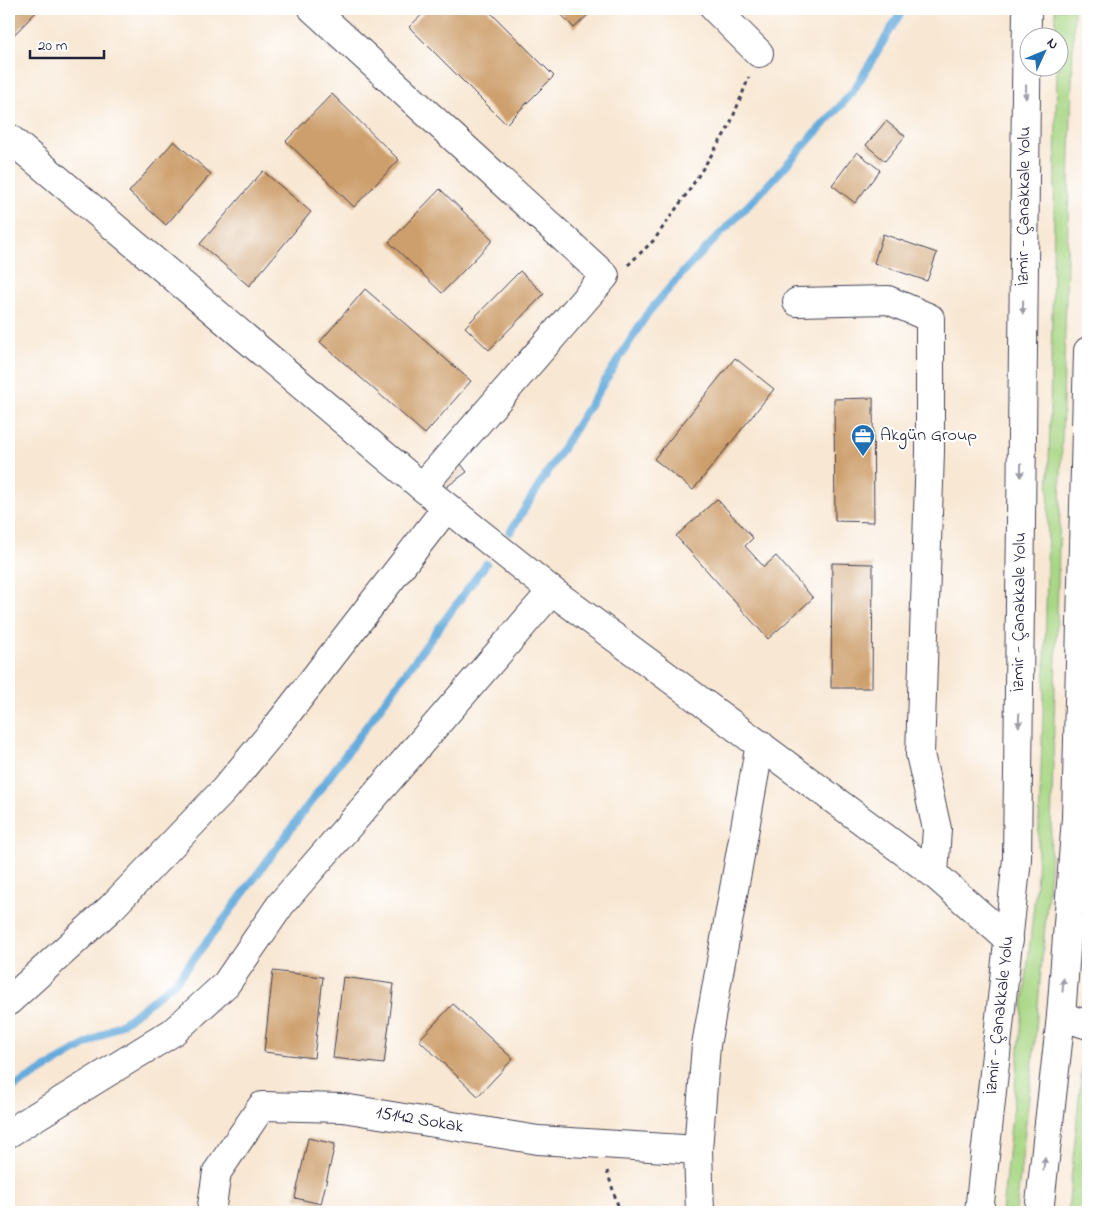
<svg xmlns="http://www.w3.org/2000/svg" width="1097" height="1221" viewBox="0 0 1097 1221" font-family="'Indie Flower',sans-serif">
<rect width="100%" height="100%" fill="#fff"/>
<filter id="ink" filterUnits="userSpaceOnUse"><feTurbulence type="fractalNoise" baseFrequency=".02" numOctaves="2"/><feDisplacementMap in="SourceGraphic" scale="10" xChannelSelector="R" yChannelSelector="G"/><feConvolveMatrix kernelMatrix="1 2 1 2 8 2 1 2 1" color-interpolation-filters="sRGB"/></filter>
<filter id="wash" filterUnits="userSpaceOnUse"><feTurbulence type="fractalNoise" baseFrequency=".0096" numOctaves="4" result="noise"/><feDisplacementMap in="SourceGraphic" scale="20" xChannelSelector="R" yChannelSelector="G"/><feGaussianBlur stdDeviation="1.12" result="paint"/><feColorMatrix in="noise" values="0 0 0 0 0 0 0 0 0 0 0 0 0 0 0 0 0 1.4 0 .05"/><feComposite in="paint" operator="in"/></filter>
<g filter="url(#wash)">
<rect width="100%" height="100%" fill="#f8e7d3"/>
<path fill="#a9d785" stroke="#667c60" d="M1055,9H1074L1050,868L1034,1051L1016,1212H1002L1037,875L1045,664L1057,68H1060V38L1056,37Z
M1083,1056L1088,1058V1212H1068Z"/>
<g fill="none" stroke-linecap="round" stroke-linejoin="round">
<path stroke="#65abdb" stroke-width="8" d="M510,532L647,314L684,271L767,186L852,93L903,9
M9,1090L129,1019L176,981L225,918L486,564"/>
</g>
<g id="blocks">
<path fill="#cd9f6c" d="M9,9H39L9,40Z
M428,9H487L554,76L506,124L409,27Z
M556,9H594L574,28Z
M332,94L399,160L354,207L286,141Z
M886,121L905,136L885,161L866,145Z
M174,141L211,174L166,225L129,192Z
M857,152L880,170L855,203L832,185Z
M263,171L311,212L249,286L200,244Z
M440,189L493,240L442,293L389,242Z
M883,234L937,253L927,281L874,263Z
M520,271L544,294L489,350L465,327Z
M365,289L471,381L425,434L320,342Z
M735,358L774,389L693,490L654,459Z
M873,398L874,522L835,521L834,399Z
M458,460L467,472L445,488L437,474Z
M717,499L753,538L745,546L764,567L776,556L813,598L768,639L676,536Z
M832,563L873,564L872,688H831Z
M273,971L323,977L314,1058L264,1052Z
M343,977L394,984L384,1064L333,1058Z
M453,1004L513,1059L478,1096L419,1040Z
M308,1138L335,1144L321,1204L295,1198Z"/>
</g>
</g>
<g filter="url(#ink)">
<use href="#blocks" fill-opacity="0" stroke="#424052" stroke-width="1"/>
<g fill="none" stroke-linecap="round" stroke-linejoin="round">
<g stroke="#424052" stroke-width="30">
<g id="minor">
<path d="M313,9L605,276L422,487"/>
<path d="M715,9L759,53"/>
<path d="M9,138L422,487L552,591L934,874L1009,940"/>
<path d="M797,302L888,300L930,318V452L920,754L937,829L934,874"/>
<path d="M9,1001L112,907L224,790L275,729L447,507"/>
<path d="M1061,1016L1088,1025"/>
<path d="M9,1133L173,1032L226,984L281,904L552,591"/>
<path id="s1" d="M211,1212L217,1172L262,1106L343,1108L538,1140L698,1150"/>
<path d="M700,1212L698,1150L706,1045L760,744"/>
</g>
</g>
<g stroke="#424052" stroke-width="30">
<g id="highway">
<path id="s2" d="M979,1212L1017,859L1027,9"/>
<path d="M1039,1212L1061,1016L1076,818L1088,351"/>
</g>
</g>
<path stroke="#424052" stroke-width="3" stroke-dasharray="4 4" stroke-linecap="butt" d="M756,14L762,9
M628,265L654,240L690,189L729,127L749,77
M607,1171L620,1212"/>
<use href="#minor" stroke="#fff" stroke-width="28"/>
<use href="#highway" stroke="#fff" stroke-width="28"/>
</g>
<defs><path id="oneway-solid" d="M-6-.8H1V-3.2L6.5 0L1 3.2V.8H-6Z" transform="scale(1.25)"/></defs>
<g fill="#9c9ca7">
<use href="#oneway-solid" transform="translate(1026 92) rotate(91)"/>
<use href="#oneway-solid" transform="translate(1023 307) rotate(91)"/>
<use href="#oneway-solid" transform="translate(1021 470) rotate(91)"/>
<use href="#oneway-solid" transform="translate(1019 720) rotate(91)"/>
<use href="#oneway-solid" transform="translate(1063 985) rotate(-86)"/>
<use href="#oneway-solid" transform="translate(1044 1164) rotate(-84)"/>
</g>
</g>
<defs>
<g id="office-pin" transform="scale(1.25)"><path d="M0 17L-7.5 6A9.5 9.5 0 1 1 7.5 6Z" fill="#1f6fb2" stroke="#fff"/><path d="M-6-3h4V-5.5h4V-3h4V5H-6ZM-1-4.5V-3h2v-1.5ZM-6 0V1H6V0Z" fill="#fff"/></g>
</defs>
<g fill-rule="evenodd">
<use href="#office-pin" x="863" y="436"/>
</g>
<g text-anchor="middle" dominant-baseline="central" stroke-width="4.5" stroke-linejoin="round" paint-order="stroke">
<g font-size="18" fill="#22223b" stroke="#fff">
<text stroke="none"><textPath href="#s2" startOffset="1008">İzmir - Çanakkale Yolu</textPath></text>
<text stroke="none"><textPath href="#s2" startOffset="602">İzmir - Çanakkale Yolu</textPath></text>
<text stroke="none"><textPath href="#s2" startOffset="198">İzmir - Çanakkale Yolu</textPath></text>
<text stroke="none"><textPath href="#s1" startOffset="279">15142 Sokak</textPath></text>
</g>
<g font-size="18" fill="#22223b" stroke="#fff" text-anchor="start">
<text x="880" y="436">Akgün Group</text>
</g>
</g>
<rect width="1097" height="1221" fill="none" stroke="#fff" stroke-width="30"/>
<g transform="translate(1044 52) rotate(46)"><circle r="24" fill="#ffffff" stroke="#a7a7b1"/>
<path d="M0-4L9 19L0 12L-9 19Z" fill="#1f6fb2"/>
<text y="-8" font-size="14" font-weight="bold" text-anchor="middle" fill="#22223b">N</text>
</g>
<path d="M30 50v8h74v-8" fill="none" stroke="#22223b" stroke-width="2.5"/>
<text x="38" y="50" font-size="15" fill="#22223b" stroke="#ffffff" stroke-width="4" paint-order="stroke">20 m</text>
</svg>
